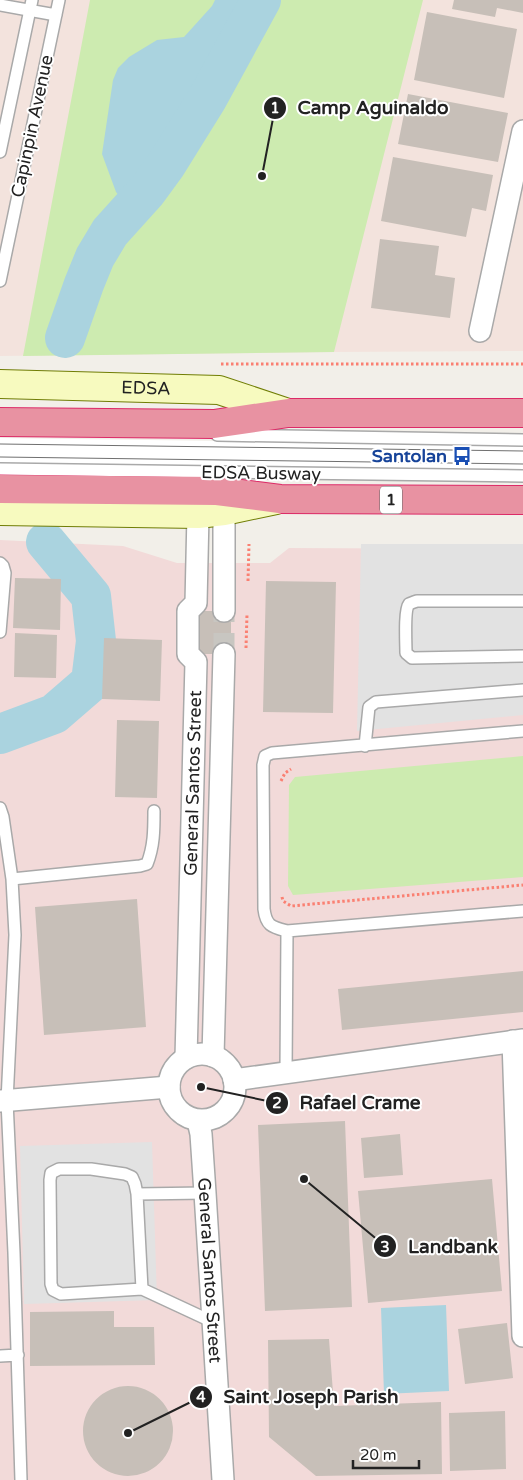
<svg xmlns="http://www.w3.org/2000/svg" width="523" height="1480" viewBox="0 0 523 1480" font-family="'Varela Round',sans-serif">
<rect width="100%" height="100%" fill="#f2efe9"/>
<path fill="#f2dad9" d="M0,540L123,546L177,563H270L289,548L523,549V1480H0Z"/>
<path fill="#f3e3dd" d="M0,0H523V351L334,352L0,356Z"/>
<path fill="#cdebb0" d="M90,0H423L334,352L23,356Z
M523,756V877L293,895L288,886L289,785L295,777Z"/>
<path fill="#e2e2e2" d="M361,544H523V715L357,731Z
M152,1142L157,1300L24,1304L20,1146Z"/>
<path fill="#aad3df" d="M215,0H255L200,102L156,170L133,198L123,201L116,192L102,154L113,80L118,68L129,57L157,40L184,37L212,6Z
M446,1305L449,1391L384,1394L381,1308Z"/>
<path fill="#fff" d="M0,438L523,445V470L0,463Z"/>
<g fill="none" stroke-linecap="round" stroke-linejoin="round">
<path stroke="#aad3df" stroke-width="40" d="M65,338L84,284L95,257L110,232L147,191L166,165L207,99L261,0
M0,734L54,714L91,682L96,641L91,596L46,542"/>
</g>
<path fill="#c7bfb8" d="M454,0H523V13L497,8L495,17L452,9Z
M427,12L517,29L504,98L414,80Z
M408,94L508,113L498,162L398,144Z
M393,157L493,175L486,211L472,208L466,237L381,221Z
M380,239L439,246L435,275L455,278L450,318L371,308Z
M15,578L61,579L60,630L13,628Z
M266,581L336,582L333,713L263,712Z
M191,611H231V654H191Z
M15,633L57,635L56,678L14,677Z
M104,638L162,640L160,701L102,699Z
M117,720L159,721L157,798L115,797Z
M137,899L146,1027L44,1035L35,907Z
M523,971V1012L342,1030L338,989Z
M345,1121L352,1307L265,1311L258,1125Z
M400,1134L403,1175L364,1178L361,1138Z
M492,1179L502,1291L368,1303L358,1191Z
M114,1311V1327H154L155,1365L30,1366V1312Z
M507,1323L513,1378L465,1384L458,1329Z
M329,1339L334,1406L441,1402L442,1474L316,1476L269,1437L268,1340Z
M83 1431a45 45 0 1 1 90 0a45 45 0 1 1-90 0Z
M505,1411L506,1469L450,1471L449,1413Z"/>
<g fill="none" stroke-linecap="round" stroke-linejoin="round">
<path stroke="#c8c6c1" stroke-width="21" stroke-dasharray="21 11" stroke-linecap="butt" d="M224,654V611"/>
<g stroke="#a9a9a9" stroke-width="14">
<path id="lane" d="M0,5L56,15
M0,152L32,0
M0,281L59,0
M217,435L523,440
M0,469L523,476
M0,563L3,566L5,573L0,632
M523,601H417C414,602 411,603 409,604C404,610 406,644 406,653L412,658L523,656
M523,731L272,753L265,756L263,765L264,909C266,926 272,927 287,931L523,911
M365,746L369,707L376,702L523,690
M0,808L3,817L12,879L15,935L7,1101L14,1253L21,1480
M12,879L140,866L147,864C154,846 154,830 154,811
M286,1073L287,931
M137,1194L205,1193
M142,1289L137,1194L135,1184L132,1177L125,1174L91,1169H59L51,1173L50,1180L51,1284L53,1290L61,1294L142,1289L213,1322
M0,1356L18,1355"/>
</g>
<g stroke="#a9a9a9" stroke-width="24">
<g id="street">
<path d="M480,331L523,131"/>
<path d="M224,511V611"/>
<path d="M513,1041L523,1336"/>
<circle cx="202" cy="1087" r="33"/>
<path d="M213,1056L224,654"/>
<path id="s1" d="M186,1058L196,662L188,654V611L196,603L198,514"/>
<path d="M234,1080L523,1040"/>
<path d="M0,1101L169,1087"/>
<path id="s2" d="M198,1121L201,1134L205,1193L223,1480"/>
</g>
</g>
<g stroke="#707d05" stroke-width="30">
<g id="secondary">
<path id="s3" d="M0,384L219,390L288,413"/>
<path d="M0,511L198,514L224,511L276,500"/>
</g>
</g>
<g stroke="#dc2a67" stroke-width="30">
<path id="highway" d="M0,422L214,424L288,413H523
M0,489L217,491L280,499L523,500"/>
</g>
<path stroke="#fa8072" stroke-width="3" stroke-dasharray="2.5 2.5" stroke-linecap="butt" d="M221,364H523
M248,581L249,544
M246,648L247,614
M281,781L285,773L291,769
M282,897L283,901L291,906L523,885"/>
<use href="#lane" stroke="#fff" stroke-width="11"/>
<use href="#street" stroke="#fff" stroke-width="21"/>
<use href="#secondary" stroke="#f7fabf" stroke-width="28"/>
<use href="#highway" stroke="#e892a2" stroke-width="28"/>
<path stroke="#707070" stroke-width="1" d="M0,444L523,451
M0,457L523,464"/>
</g>
<defs>
<g id="bus-bare" transform="scale(1.5)"><path d="M-5-6H5V4H4V6H2V4H-2V6H-4V4H-5ZM-3.5-4V0h7V-4ZM-3.5 1.2v1.5H-2V1.2ZM2 1.2v1.5H3.5V1.2Z" fill="#1a4fb4" stroke="#fff" stroke-width="2.5" paint-order="stroke"/></g>
</defs>
<g fill-rule="evenodd">
<use href="#bus-bare" x="462" y="456"/>
</g>
<g text-anchor="middle" dominant-baseline="central" stroke-width="4" stroke-linejoin="round" paint-order="stroke">
<rect fill="#fff" stroke="#646464" stroke-width="1" x="380" y="486.5" width="22" height="27" rx="4"/>
<g font-size="16" font-weight="bold" fill="#222">
<text x="391" y="500">1</text>
</g>
<g font-size="18" fill="#222" stroke="#fff">
<text transform="translate(32 126) rotate(-78)">Capinpin Avenue</text>
<text stroke="none"><textPath href="#s3" startOffset="146">EDSA</textPath></text>
<text transform="translate(261 473) rotate(1)">EDSA Busway</text>
<text stroke="none"><textPath href="#s1" startOffset="275">General Santos Street</textPath></text>
<text stroke="none"><textPath href="#s2" startOffset="150">General Santos Street</textPath></text>
</g>
<g font-size="18" font-weight="bold" fill="#164399" stroke="#fff" text-anchor="end">
<text x="447" y="456">Santolan</text>
</g>
</g>
<path fill="none" stroke="#222" stroke-width="2" d="M262 176L275 108M201 1087L277 1103M304 1179L385 1246M128 1433L201 1397"/>
<g fill="#222" stroke="#fff" stroke-width="2">
<circle cx="262" cy="176" r="5"/>
<circle cx="201" cy="1087" r="5"/>
<circle cx="304" cy="1179" r="5"/>
<circle cx="128" cy="1433" r="5"/>
<circle cx="275" cy="108" r="12"/>
<circle cx="277" cy="1103" r="12"/>
<circle cx="385" cy="1246" r="12"/>
<circle cx="201" cy="1397" r="12"/>
</g>
<g font-size="15" text-anchor="middle" font-weight="bold" fill="#fff">
<text x="275" y="113">1</text>
<text x="277" y="1108">2</text>
<text x="385" y="1252">3</text>
<text x="201" y="1402">4</text>
</g>
<g font-size="19" text-anchor="middle" font-weight="bold" fill="#222" stroke="#fff" stroke-width="4" stroke-linejoin="round" paint-order="stroke">
<text x="373" y="114">Camp Aguinaldo</text>
<text x="360" y="1109">Rafael Crame</text>
<text x="453" y="1253">Landbank</text>
<text x="311" y="1403">Saint Joseph Parish</text>
</g>
<path d="M353 1460v8h66v-8" fill="none" stroke="#222222" stroke-width="2.5"/>
<text x="360" y="1460" font-size="15" fill="#222222" stroke="#ffffff" stroke-width="4" paint-order="stroke">20 m</text>
</svg>
